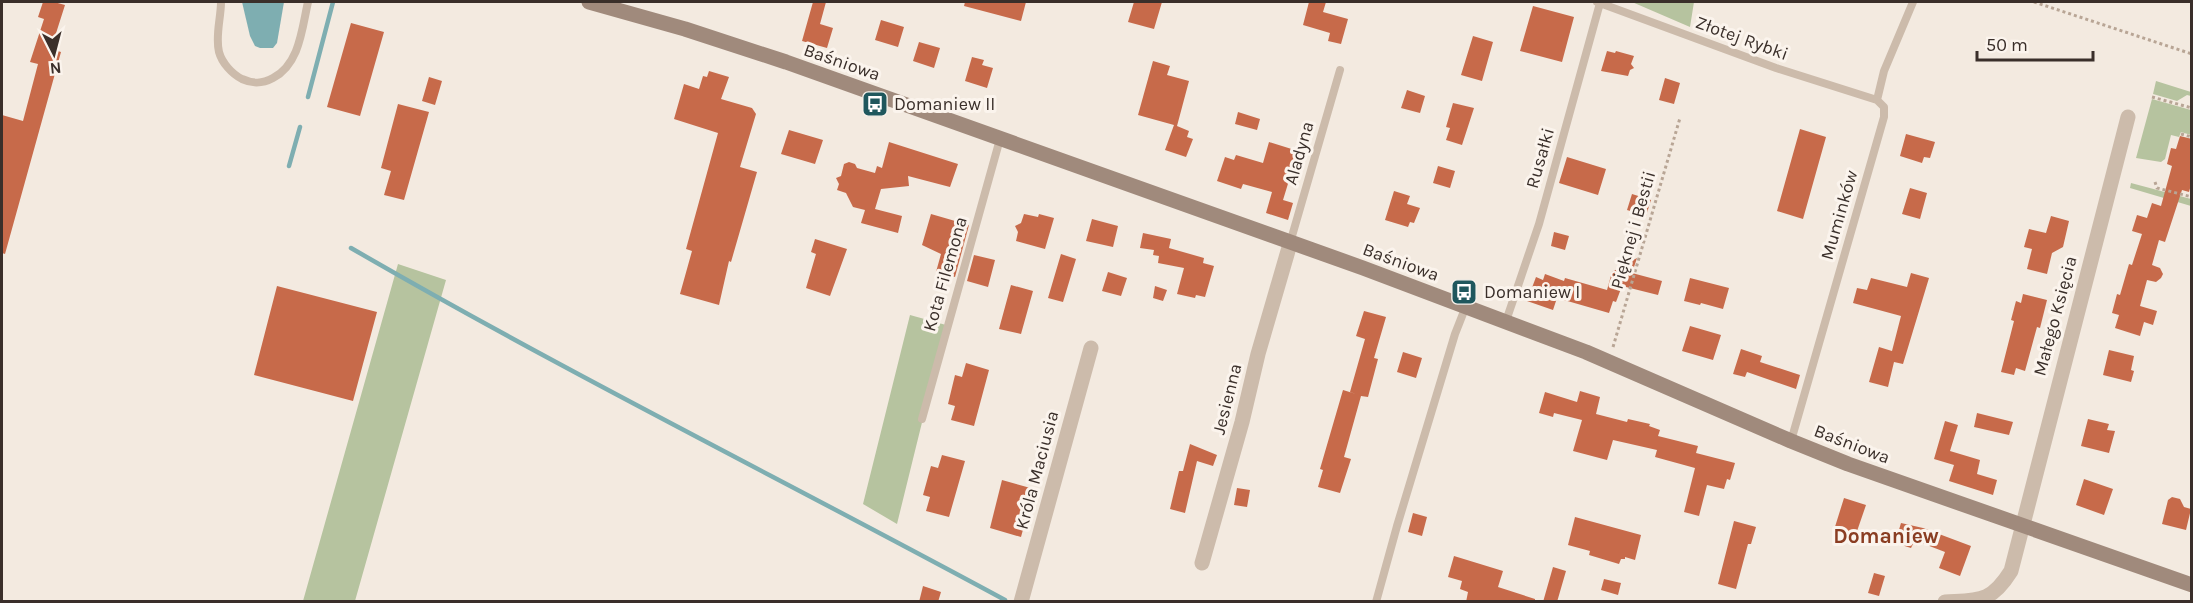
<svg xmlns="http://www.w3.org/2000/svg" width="2193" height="603" viewBox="0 0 2193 603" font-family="Karla,sans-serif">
<rect width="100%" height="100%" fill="#f3eae0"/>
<path fill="#b6c39f" d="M1632,2H1694L1690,27Z
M2156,81L2191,92V96L2187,95L2177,101L2153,94Z
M2152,99L2191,110V135L2181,132L2179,137L2171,135L2165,159L2161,162L2136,158Z
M2131,183L2191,199V206L2130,188Z
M398,264L446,280L355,601H303Z
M910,315L946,325L897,524L863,504Z"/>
<path fill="#7eaeb1" d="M242,2H284L277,43L273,48H260L255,46L250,36Z"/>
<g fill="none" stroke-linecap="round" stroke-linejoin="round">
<path stroke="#7eaeb1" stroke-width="4.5" d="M308,97L333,2
M289,166L300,127
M351,248C565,372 787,482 1005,600"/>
</g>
<path fill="#c76a4a" d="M43,2H54L65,5L51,49L61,52L5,254L2,253V115L23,121L38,64L30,62L44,19L38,17Z
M813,2H826L820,24L833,28L827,48L802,41Z
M965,2H1026L1021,21L964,6Z
M1134,2H1162L1154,29L1128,22Z
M1309,2H1326L1323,12L1348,19L1341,44L1328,41L1330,33L1303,25Z
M1533,6L1574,17L1562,62L1520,51Z
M881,20L904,27L898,47L875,40Z
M351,23L384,32L360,116L327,107Z
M1473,36L1493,42L1482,81L1461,75Z
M919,42L940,48L934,68L913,61Z
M1607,51L1615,53L1616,51L1634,56L1631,64L1634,68L1630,70L1628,76L1601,71Z
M972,57L984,60L982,65L993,68L987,88L965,81Z
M1153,61L1170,66L1167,75L1189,81L1177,126L1189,131L1187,137L1193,139L1186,157L1165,150L1174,125L1138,115Z
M709,71L729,77L721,99L752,108L756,114L740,167L757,172L731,262L729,261L719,305L680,294L692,251L686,249L718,133L674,119L684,84L699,89L703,76L707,77Z
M429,77L442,81L435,105L422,101Z
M1665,78L1680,83L1674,104L1659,100Z
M1407,90L1425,96L1420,113L1401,108Z
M1453,103L1474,108L1462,145L1446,140L1450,128L1446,127Z
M398,104L429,112L404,200L384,195L391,171L381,168Z
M1238,112L1260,119L1257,130L1235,124Z
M1800,129L1826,137L1803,219L1777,211Z
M789,130L823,140L815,164L781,154Z
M1906,134L1935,142L1930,158L1924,157L1922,163L1900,156Z
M2180,136L2192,139V181L2189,192L2182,190L2165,242L2159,240L2152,265L2160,268L2163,274L2161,278L2156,282L2147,280L2140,306L2157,311L2153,325L2144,322L2140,336L2115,328L2119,315L2112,313L2117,294L2120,295L2129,264L2132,265L2142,234L2132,231L2137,215L2147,218L2152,203L2161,206L2172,166L2167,164L2171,148L2176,149Z
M889,142L958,164L950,187L908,176L909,186L881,189L875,209L902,216L898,233L861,223L865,210L853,207L846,193L837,190L839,184L836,178L841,176L844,164L849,162L855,164L857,168L875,173L877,166L882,168Z
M1269,142L1298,151L1283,200L1293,203L1288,220L1266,213L1272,192L1243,184L1241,189L1217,181L1225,157L1234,160L1236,155L1263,163Z
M1567,157L1606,169L1598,195L1559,183Z
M1438,166L1455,171L1450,188L1433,183Z
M1910,188L1927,193L1920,219L1902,214Z
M1394,191L1410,196L1407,204L1420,208L1414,223L1410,222L1408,227L1385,220Z
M1632,194L1651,200L1646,216L1627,210Z
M931,214L969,225L955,277L936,272L941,254L922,245Z
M1024,214L1038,217L1039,214L1054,218L1045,249L1016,241L1018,232L1015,226L1021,223Z
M2051,216L2069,221L2063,247L2052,253L2047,274L2027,269L2032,249L2024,247L2029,229L2046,233Z
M1092,219L1118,226L1113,247L1086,241Z
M1554,232L1569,236L1565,250L1551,246Z
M1143,233L1171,239L1169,248L1204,258L1203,263L1214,266L1205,297L1196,295L1195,298L1177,294L1184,268L1158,263L1159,256L1153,255L1154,250L1140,248Z
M815,239L847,249L830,296L806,288L816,254L811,252Z
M1061,254L1076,259L1063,302L1048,298Z
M974,255L995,260L988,287L967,281Z
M1637,258L1632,273L1662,281L1658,295L1622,286L1616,302L1613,301L1609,313L1557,298L1553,310L1527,301L1536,277L1543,280L1545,274L1564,281L1565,278L1607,290L1612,272Z
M1108,272L1127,278L1121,296L1102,291Z
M1911,273L1929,278L1903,364L1894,362L1888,387L1869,382L1879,347L1892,351L1901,316L1853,303L1857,288L1867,290L1871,278L1907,287Z
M1690,278L1729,288L1723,309L1701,303L1700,305L1684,301Z
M1011,285L1033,291L1021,334L999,329Z
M277,286L377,312L353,401L254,375Z
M1155,286L1167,290L1163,301L1153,298Z
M2023,294L2047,300L2040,328L2037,327L2025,371L2016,368L2014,375L2001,372L2014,321L2011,320L2016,301L2021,303Z
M1364,311L1386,317L1374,358L1378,359L1368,397L1361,396L1344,457L1351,459L1340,493L1318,487L1323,470L1320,469L1343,390L1356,394L1350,392L1365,339L1356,336Z
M1690,326L1721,335L1713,360L1682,351Z
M1741,349L1762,356L1760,362L1800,375L1796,389L1747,372L1745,377L1733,374Z
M2109,350L2134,356L2131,370L2134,371L2131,382L2103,375Z
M1403,352L1422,358L1416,378L1397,372Z
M966,363L989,370L974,426L951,420L955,406L948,404L955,375L962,377Z
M1580,391L1600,397L1596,414L1627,422L1628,419L1650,424L1649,426L1660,430L1658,436L1698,446L1696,453L1735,463L1730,480L1727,479L1724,489L1707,485L1699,516L1684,512L1695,468L1655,457L1657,450L1613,440L1607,460L1573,451L1582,420L1554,413L1553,417L1539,413L1545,392L1577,402Z
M1977,413L2013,422L2009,435L1974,427Z
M2088,419L2109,424L2107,430L2115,431L2109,453L2081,446Z
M1945,421L1958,425L1950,451L1980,460L1977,474L1997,480L1993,495L1949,481L1954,465L1934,459Z
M1190,444L1217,455L1213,466L1197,461L1185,513L1170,509L1179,471H1183Z
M942,455L965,461L949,517L926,511L930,497L923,495L931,466L938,468Z
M2084,479L2113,489L2104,515L2076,505Z
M1002,480L1034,489L1021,537L990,528Z
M1237,488L1250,490L1247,507L1234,505Z
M2172,497L2180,499L2184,507L2191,509L2186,530L2162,524L2168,500Z
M1844,498L1866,505L1855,537L1834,530Z
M1413,513L1427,517L1422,536L1408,532Z
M1575,517L1641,535L1635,560L1625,557V559H1621L1619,564L1589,555L1590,551L1568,545Z
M1734,521L1756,527L1751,544H1748L1736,589L1718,584Z
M1901,523L1923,528L1971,546L1960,576L1939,568L1945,552L1919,542L1918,546L1913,544L1911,548L1895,543Z
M1454,556L1503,571L1498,587L1535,599V602H1466L1468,592L1460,589L1462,581L1448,577Z
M1553,567L1566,571L1557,602H1543Z
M1874,573L1885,576L1879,596L1868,593Z
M1604,579L1621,583L1618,595L1601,590Z
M923,586L941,592L938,602H919Z"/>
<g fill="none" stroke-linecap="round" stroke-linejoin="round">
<path stroke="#b8a595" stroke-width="3" stroke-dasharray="3 3" stroke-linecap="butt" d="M2034,2L2192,54
M2152,97L2192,108
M2181,134L2192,137
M2155,182L2157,188L2192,197
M1613,347L1680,118"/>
<path stroke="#ccbbab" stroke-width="8" d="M221,2C221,18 215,36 219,52C222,63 232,74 242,79C253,84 262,84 273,78C300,64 302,28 308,2
M1597,2L1776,68L1877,100
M1290,243L1340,70
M1506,321L1539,224L1600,3
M922,419L1000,139
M1791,441L1884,117V107L1877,100L1884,71L1913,2
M1376,602L1397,526L1455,334L1466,306"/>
<path stroke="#ccbbab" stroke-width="15" d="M1202,563L1242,422L1258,354L1290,244
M1021,602L1091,348
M1945,602C1979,600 1991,603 2011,571L2128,117"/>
<path stroke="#a08a7c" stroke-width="15" d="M589,2L685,29L786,62L1363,268L1586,352L1791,441L1848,464L2192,585"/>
</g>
<defs>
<g id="bus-square" transform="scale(1.35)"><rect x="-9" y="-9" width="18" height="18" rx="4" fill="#1f575d" stroke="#fbf4ed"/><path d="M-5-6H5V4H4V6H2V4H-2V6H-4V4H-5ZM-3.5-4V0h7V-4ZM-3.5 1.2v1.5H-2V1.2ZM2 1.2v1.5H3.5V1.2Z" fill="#fff"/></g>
</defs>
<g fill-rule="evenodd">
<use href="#bus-square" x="875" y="104"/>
<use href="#bus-square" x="1464" y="292"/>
</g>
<g text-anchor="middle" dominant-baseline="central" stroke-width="6" stroke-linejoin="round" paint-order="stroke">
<g font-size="18" fill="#3a2f2a" stroke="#fbf4ed">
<text transform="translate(1742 38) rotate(20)">Złotej Rybki</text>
<text transform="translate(842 62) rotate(19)">Baśniowa</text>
<text transform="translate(1299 153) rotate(-74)">Aladyna</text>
<text transform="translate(1540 158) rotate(-74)">Rusałki</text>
<text transform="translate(1839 215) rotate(-74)">Muminków</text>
<text transform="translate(1633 230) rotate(-74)">Pięknej i Bestii</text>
<text transform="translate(1401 262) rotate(20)">Baśniowa</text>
<text transform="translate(945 274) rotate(-74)">Kota Filemona</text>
<text transform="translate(2055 316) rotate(-75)">Małego Księcia</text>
<text transform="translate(1227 399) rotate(-76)">Jesienna</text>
<text transform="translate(1852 444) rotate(21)">Baśniowa</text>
<text transform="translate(1037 470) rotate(-75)">Króla Maciusia</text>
</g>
<g font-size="18" fill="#3a2f2a" stroke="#fbf4ed" text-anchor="start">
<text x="894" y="104">Domaniew II</text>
<text x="1484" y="292">Domaniew I</text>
</g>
<g font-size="21" font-weight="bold" fill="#8a3d22" stroke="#fbf4ed">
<text x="1886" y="536">Domaniew</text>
</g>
</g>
<rect width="2193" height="603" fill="none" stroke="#3a2f2a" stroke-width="6"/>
<g transform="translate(54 54) rotate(174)" stroke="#fbf4ed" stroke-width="4.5" paint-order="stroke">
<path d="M0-4.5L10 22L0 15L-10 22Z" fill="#3a2f2a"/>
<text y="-9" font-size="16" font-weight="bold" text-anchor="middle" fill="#3a2f2a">N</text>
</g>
<path d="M1977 51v9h116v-9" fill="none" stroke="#3a2f2a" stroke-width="3"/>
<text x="1986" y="51" font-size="18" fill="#3a2f2a" stroke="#fbf4ed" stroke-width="4.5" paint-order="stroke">50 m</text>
</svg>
